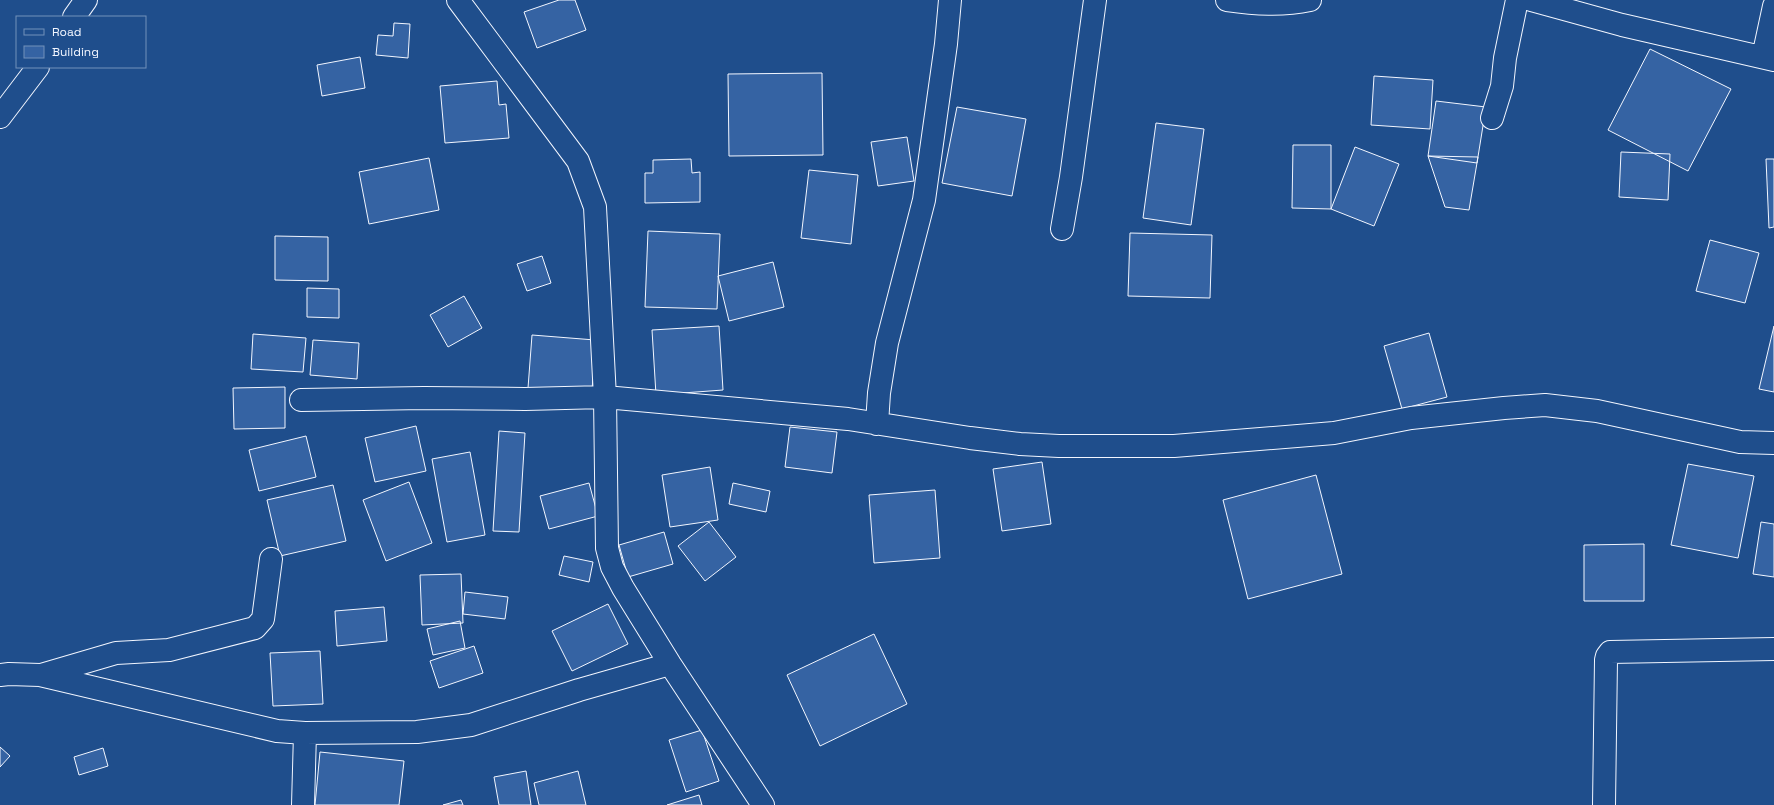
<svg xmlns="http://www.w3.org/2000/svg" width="1774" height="805" viewBox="0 0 1774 805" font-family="'Space Grotesk',sans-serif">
<rect width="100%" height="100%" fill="#1f4e8c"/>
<path fill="#3563a3" stroke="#f2f6ff" d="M559,0H575L586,30L537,48L524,12Z
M394,23L410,24L408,58L376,55L378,35L393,36Z
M1650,49L1731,89L1688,171L1608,130Z
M360,57L365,88L322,96L317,65Z
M822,73L823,155L729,156L728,74Z
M1374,76L1433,80L1430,129L1371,125Z
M497,81L499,105L506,104L509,138L445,143L440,86Z
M1436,101L1486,107L1477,163L1428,156Z
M957,107L1026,119L1012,196L942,183Z
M1156,123L1204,129L1191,225L1143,218Z
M907,137L914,181L878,186L871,142Z
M1293,145H1331V209L1292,208Z
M1355,147L1399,164L1374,226L1331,209Z
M1621,152L1670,154L1668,200L1619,197Z
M1428,156L1478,157L1469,210L1445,207Z
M429,158L439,210L369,224L359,172Z
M691,159L692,173L700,172V202L645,203V173H653V160Z
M1766,159H1774V227L1769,228Z
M809,170L858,175L851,244L801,238Z
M648,231L720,234L717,309L645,307Z
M1130,233L1212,235L1210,298L1128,296Z
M275,236L328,237V281L275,280Z
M1710,240L1759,253L1745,303L1696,291Z
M542,256L551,283L527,291L517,264Z
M773,262L784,307L729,321L718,276Z
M307,288L339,289V318L307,317Z
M464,296L482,328L448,347L430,315Z
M719,326L723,390L656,395L652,330Z
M1774,326V392L1759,389Z
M1429,333L1447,397L1402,409L1384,346Z
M253,334L306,338L303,372L251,369Z
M532,335L595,340L592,392L528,388Z
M313,340L359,343L357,379L310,375Z
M285,387V428L234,429L233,388Z
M416,426L426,471L375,482L365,438Z
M790,427L837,432L832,473L785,467Z
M499,431L525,433L519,532L493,531Z
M306,436L316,477L259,491L249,450Z
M470,452L485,535L447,542L432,459Z
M1042,462L1051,524L1002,531L993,469Z
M1688,464L1754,476L1738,558L1671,545Z
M710,467L718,520L670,527L662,475Z
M1316,475L1342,574L1248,599L1223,500Z
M409,482L432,543L386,561L363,500Z
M589,483L598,516L549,529L540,496Z
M733,483L770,491L766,512L729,504Z
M333,485L346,541L280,556L267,500Z
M935,490L940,558L874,563L869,495Z
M709,522L736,557L705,581L678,546Z
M1761,522L1774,524V577L1753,574Z
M664,532L673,564L628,577L619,545Z
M1644,544V601H1584V545Z
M564,556L593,562L589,582L559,575Z
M461,574L463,623L422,625L420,575Z
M465,592L508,597L505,619L463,614Z
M608,604L628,644L572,671L552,631Z
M384,607L387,641L337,646L335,611Z
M460,621L465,648L433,655L427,629Z
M874,634L907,704L820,746L787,675Z
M474,646L483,673L439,688L430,661Z
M320,651L323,704L273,706L270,653Z
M702,730L719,781L686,792L669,740Z
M0,747L10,756L0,767Z
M103,748L108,766L79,775L74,757Z
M320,752L404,761L399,805H315Z
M526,771L531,805H499L494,777Z
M578,771L586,805H539L534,783Z
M699,795L702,805H667Z
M461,800L463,805H443Z"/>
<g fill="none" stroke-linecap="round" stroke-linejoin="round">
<g stroke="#f2f6ff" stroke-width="24">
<path id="street" d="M458,0L578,161L595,207L605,397L607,548L612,567L623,588L670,664L763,805
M1227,0C1255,4 1282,6 1310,0
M1531,0L1622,25L1774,60
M74,17L86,0
M1763,57L1774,6
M0,117L38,67
M1492,118L1502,86L1505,58L1517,0
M1062,229L1071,177L1095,0
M301,400L424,398L525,399L605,397L848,419L970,438L1020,444L1059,446H1174L1334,433L1411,418L1504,408L1545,405L1597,411L1740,442L1774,443
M877,424L879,393L887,343L924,200L946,44L950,0
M0,675L9,674L40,675L277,731L305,733L417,732L471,725L579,690L670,664
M41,675L116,653L169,650L255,628L263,619L271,559
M303,805L305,733
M1604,805L1606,660L1607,656L1610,652L1774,649"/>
</g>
<use href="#street" stroke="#1f4e8c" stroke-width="22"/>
</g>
<rect x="16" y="16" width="130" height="52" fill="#1f4e8c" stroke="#7391ba"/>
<rect x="24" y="29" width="20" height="6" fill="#1f4e8c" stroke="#7391ba"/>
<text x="52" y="36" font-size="12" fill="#f2f6ff">Road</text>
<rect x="24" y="46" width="20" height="12" fill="#3563a3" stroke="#7391ba"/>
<text x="52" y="56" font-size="12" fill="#f2f6ff">Building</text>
</svg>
